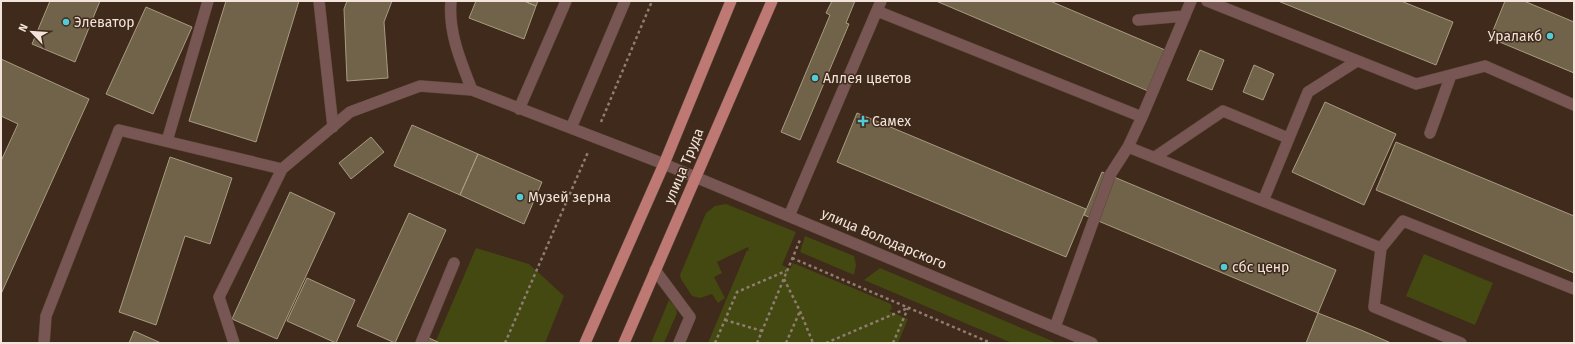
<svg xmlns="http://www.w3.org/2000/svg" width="1575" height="344" viewBox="0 0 1575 344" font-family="'Fira Sans',sans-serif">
<rect width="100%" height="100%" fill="#3f2a1b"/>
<path fill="#434911" d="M726,204L796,232L782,265L790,269L793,263L891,304L892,309L889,311L908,319L898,343H708L747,250L749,251L748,247L717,262L722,273L714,277L725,298L718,303L712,294L700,298L692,296L681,279L680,275L706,213L715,206Z
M805,236L854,256L856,265L854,275L800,252Z
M476,248L529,264L564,296L545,343H435Z
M1424,254L1493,283L1475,325L1406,296Z
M880,268L1057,343H1012L864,280Z
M669,300L676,308L677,313L664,343H651Z"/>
<path fill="#70634a" stroke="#a89b80" d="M50,1H100L75,62L32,44Z
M226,1H299L256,142L189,121Z
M347,1H392L384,22L388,78L347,81L344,9Z
M476,1H524L536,6L524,39L469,18Z
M524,1H538L536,6Z
M832,1H855L846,23L849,24L800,140L781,132L830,15L826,13Z
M936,1H1050L1165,50L1148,91Z
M1278,1H1401L1453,22L1436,65Z
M1505,1H1524L1574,22V73L1490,38Z
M146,7L192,27L153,114L106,94Z
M1200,50L1224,60L1212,90L1187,80Z
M1,59L89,99L1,294V161L18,124L1,116Z
M1254,65L1274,74L1263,100L1243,92Z
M1325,102L1396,134L1364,205L1292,172Z
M857,113L1086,209L1066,257L837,162Z
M412,125L478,154L460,195L394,166Z
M371,137L384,152L351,179L339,163Z
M1396,142L1574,216V273L1376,190Z
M478,154L542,182L524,224L460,195Z
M170,157L232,178L210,244L185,236L156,325L119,312Z
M1102,172L1336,270L1318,313L1084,215Z
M290,192L335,213L277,339L232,319Z
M409,213L446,230L395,343L357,326Z
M307,278L355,300L336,343L287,321Z
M1318,313L1361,330L1391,343H1306Z
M134,331L161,343H129Z
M427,337L440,343H424Z"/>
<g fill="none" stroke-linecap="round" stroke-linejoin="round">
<g stroke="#5c483a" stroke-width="12">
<path id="service" d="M319,1L333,127
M451,1C448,32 461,62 472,90
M1207,1L1416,84L1485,66L1574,105
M877,11L1142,117
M1138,20L1185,16
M519,109L566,1
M571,128L625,1
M1430,133L1451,75
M167,141L208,1
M1128,147L1381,248L1374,307L1461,343
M1155,157L1223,111L1288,138
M1263,201L1308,92L1357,61
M789,216L881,1
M1381,248L1403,221L1574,289
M655,270L690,317L679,343
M1055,327L1110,175L1128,147L1142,117L1191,1
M44,343L46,316L119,130L282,169
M234,343L219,297L282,169L350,112L420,86L472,90L664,164
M421,343L454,263"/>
</g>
<g stroke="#5c483a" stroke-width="12">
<path id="minor" d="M664,164L1092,343"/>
</g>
<g stroke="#5c483a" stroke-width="12">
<path id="primary" d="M585,343L664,164L731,1
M624,343L772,1"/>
</g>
<path stroke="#8f7d71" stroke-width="2.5" stroke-dasharray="3 3" stroke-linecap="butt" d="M601,122L652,1
M792,258L991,343
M784,279L800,311L813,343
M725,320L762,331
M505,343L588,152
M715,343L737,292L786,271
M757,343L800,240
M786,343L800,311
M826,343L908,308
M893,343L908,308"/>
<use href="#service" stroke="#785653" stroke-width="11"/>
<use href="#minor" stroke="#785653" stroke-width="11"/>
<use href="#primary" stroke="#bf7974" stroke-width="11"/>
</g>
<g fill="#52cbd9" stroke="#3f2a1b" stroke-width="1.5">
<circle cx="66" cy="22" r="4"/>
<circle cx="1550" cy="36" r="4"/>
<circle cx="815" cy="78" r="4"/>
<path d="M861 115h4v4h4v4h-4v4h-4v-4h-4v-4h4z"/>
<circle cx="520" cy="197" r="4"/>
<circle cx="1224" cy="267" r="4"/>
</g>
<g text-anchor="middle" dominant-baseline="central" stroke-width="3" stroke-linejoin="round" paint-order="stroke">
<g font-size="14" fill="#f3e4db" stroke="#3f2a1b" text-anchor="start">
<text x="74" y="22">Элеватор</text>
<text x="1542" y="36" text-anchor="end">Уралакб</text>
<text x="823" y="78">Аллея цветов</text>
<text x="872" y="121">Самех</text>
<text x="528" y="197">Музей зерна</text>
<text x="1232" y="267">сбс ценр</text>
</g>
<g font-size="14" fill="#f3e4db" stroke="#3f2a1b">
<text transform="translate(684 166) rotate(-67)">улица Труда</text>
<text transform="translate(884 239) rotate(23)">улица Володарского</text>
</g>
</g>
<rect width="1575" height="344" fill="none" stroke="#f3e4db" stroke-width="4"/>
<g transform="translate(32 32) rotate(295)" stroke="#3f2a1b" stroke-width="3" paint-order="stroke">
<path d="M0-3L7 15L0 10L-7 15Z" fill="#f3e4db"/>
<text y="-6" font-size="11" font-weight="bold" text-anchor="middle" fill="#f3e4db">N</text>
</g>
</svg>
